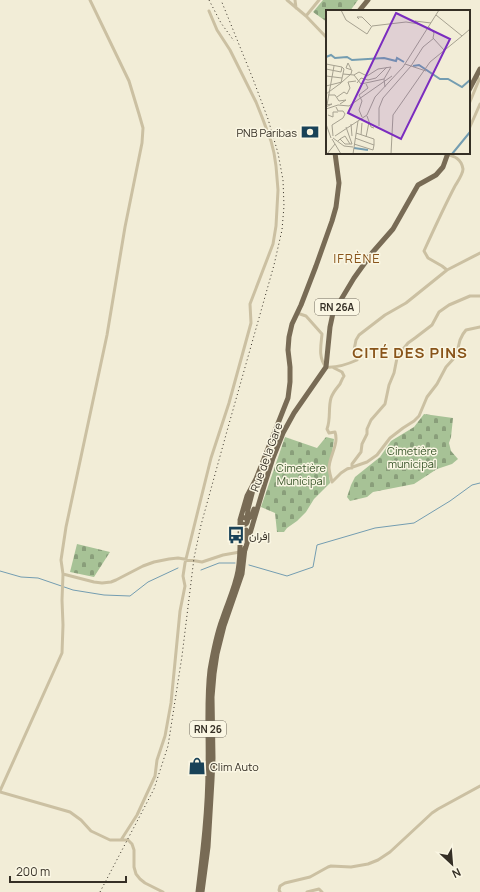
<svg xmlns="http://www.w3.org/2000/svg" width="480" height="892" viewBox="0 0 480 892" font-family="Manrope,Vazirmatn,sans-serif">
<defs>
<pattern id="cemetery-stones" width="16" height="16" patternUnits="userSpaceOnUse"><rect width="16" height="16" fill="#a7c296"/><path d="M2 7V4a2 2 0 0 1 4 0v3zM10 15v-3a2 2 0 0 1 4 0v3z" fill="#899e7a"/></pattern>
</defs>
<rect width="100%" height="100%" fill="#f2edd7"/>
<path fill="url(#cemetery-stones)" d="M323,0H358L350,11H327V22L313,12Z
M424,414L453,418L451,437L449,443L451,451L458,459L452,464L437,469L414,484L373,492L367,497L350,501L347,497L351,485L355,477L380,457L391,441L414,427Z
M285,437L317,448L326,437L334,439L329,474L330,483L314,499L306,512L297,521L287,528L284,532H277L275,513L261,507Z
M77,544L110,552L94,577L70,572Z"/>
<g fill="none" stroke-linecap="round" stroke-linejoin="round">
<path stroke="#749db1" stroke-width="1" d="M249,565L287,576L313,567L317,545L375,528L414,523L450,501L472,485L480,483
M201,570L219,563H235
M0,571L21,577L38,578L73,590L104,595L130,596L148,582L178,568"/>
<path stroke="#cbc0a2" stroke-width="3" d="M287,0L306,16L327,38
M295,0L296,8
M306,16L319,0
M469,104L479,80L477,75
M469,129L480,104
M442,153C451,156 461,156 463,169C463,174 458,181 455,186C444,207 434,229 424,251L428,258L442,266L447,270
M297,313L306,316L322,334C321,345 318,358 326,367C337,368 346,365 357,360L354,350L356,340L359,335L385,315L406,303L447,270L480,253
M334,368L342,372L344,376C342,379 341,382 340,384C336,389 333,392 331,398C328,408 331,419 327,429L329,433L335,432C339,444 330,455 329,467C329,472 331,477 332,482L341,473L347,469L367,462L377,455L390,438L403,428L414,421L419,416L427,397L437,384L446,367L456,356L460,340L463,334L466,330L480,327
M352,468V464L361,452L362,444L367,434V429L371,420L385,404L389,385L394,373L397,358L401,352L408,343L415,338L432,325L439,312L449,305L470,296H480
M63,574L94,582L102,583L111,582L116,580L143,566L154,562L169,559L178,558L202,562L223,555L240,552
M0,791L62,653L63,625L62,600L63,574L61,560L66,527L107,335L125,227L142,143L143,128L139,114L129,81L90,0
M0,792L70,812L81,820L91,831L110,840H128L132,844L134,850V867L136,874L140,879L145,883L163,892
M121,840L137,815L155,776L157,760L165,736L171,703L180,611L185,586L183,576L185,563L211,458L229,403L251,323L250,304L273,244L276,226L278,190L276,166L274,153L271,141L262,117L256,102L230,50L217,30L209,11
M280,892L279,890L280,886L285,883L310,877L328,867L331,866L351,867L368,864L378,860L390,852L432,813L438,809L480,786
M307,892L319,889L322,892"/>
<path stroke="#786b55" stroke-width="5" d="M359,11L368,0
M469,90L480,69
M240.5 521a3.5 3.5 0 1 1 7 0a3.5 3.5 0 1 1-7 0Z
M240,520L247,496L256,479L288,398L290,382V367L288,350L289,337L292,324L301,305L316,266L332,221L336,207L339,183L335,153
M247,520L252,515L254,509
M247,520L248,509L254,486
M246,540V530
M245,550L265,483L273,458L283,433L294,413L326,367L330,327L333,313L354,278L372,253L393,229L418,185L436,175L443,167L448,153
M198,892C203,851 208,809 208,768C209,735 206,703 210,670C213,653 216,636 222,620C227,604 235,588 238,571C241,555 240,538 240,522
M202,892L208,847L212,780L213,758L212,697L214,674L217,654L224,626L242,574L245,548"/>
<path stroke="#352f25" stroke-width="1" stroke-dasharray="1 3" stroke-linecap="butt" d="M209,0L221,23L234,41
M100,892L154,789L168,746L182,656L194,558L201,525L227,431L274,265L282,230L284,206L283,180L278,153L268,119L253,79L221,0"/>
</g>
<defs>
<g id="bank-bare" transform="scale(1.38)"><path d="M-6-4H6V4H-6ZM0-2.3a2.3 2.3 0 1 0 0 4.6a2.3 2.3 0 1 0 0-4.6Z" fill="#194258" stroke="#faf6e3" stroke-width="2.5" paint-order="stroke"/></g>
<g id="bus-bare" transform="scale(1.38)"><path d="M-5-6H5V4H4V6H2V4H-2V6H-4V4H-5ZM-3.5-4V0h7V-4ZM-3.5 1.2v1.5H-2V1.2ZM2 1.2v1.5H3.5V1.2Z" fill="#194258" stroke="#faf6e3" stroke-width="2.5" paint-order="stroke"/></g>
<g id="shop-bare" transform="scale(1.38)"><path d="M-5-2.5h2.3a2.7 3.5 0 0 1 5.4 0H5L5.5 6h-11ZM-1.5-2.5h3a1.5 2.3 0 0 0-3 0Z" fill="#194258" stroke="#faf6e3" stroke-width="2.5" paint-order="stroke"/></g>
</defs>
<g fill-rule="evenodd">
<use href="#bank-bare" x="310" y="132"/>
<use href="#bus-bare" x="236" y="535"/>
<use href="#shop-bare" x="197" y="766"/>
</g>
<g text-anchor="middle" dominant-baseline="central" stroke-width="3" stroke-linejoin="round" paint-order="stroke">
<g fill="#faf6e3" stroke="#706b5e" stroke-width="1">
<rect x="315" y="299" width="44" height="16" rx="3"/>
<rect x="190" y="721" width="36" height="16" rx="3"/>
</g>
<g font-size="10" font-weight="bold" fill="#352f25">
<text x="337" y="307">RN 26A</text>
<text x="208" y="729">RN 26</text>
</g>
<g font-size="11" fill="#352f25" stroke="#faf6e3" text-anchor="start">
<text x="297" y="132" text-anchor="end">PNB Paribas</text>
<text x="249" y="535">إفران</text>
<text x="210" y="766">Clim Auto</text>
</g>
<g font-size="11" fill="#375428" stroke="#faf6e3">
<text x="412" y="450">Cimetière<tspan x="412" dy="13">municipal</tspan></text>
<text x="301" y="467">Cimetière<tspan x="301" dy="13">Municipal</tspan></text>
</g>
<g font-size="11" fill="#352f25" stroke="#faf6e3">
<text transform="translate(266 457) rotate(-70)">Rue de la Gare</text>
</g>
<g font-size="13" letter-spacing="1" fill="#88541a" stroke="#faf6e3">
<text x="357" y="258">IFRÈNE</text>
</g>
<g font-size="15" font-weight="bold" letter-spacing="1" fill="#88541a" stroke="#faf6e3">
<text x="410" y="352">CITÉ DES PINS</text>
</g>
</g>
<g transform="translate(326 10)">
<rect width="144" height="144" fill="#f2edd7"/>
<path fill="none" stroke="#749db1" stroke-width="2" d="M0,47L5,45L9,48L21,47L26,50L58,48L70,51L71,48L78,52M87,56L93,55L114,69H122L136,77L144,70M28,138L42,140M126,144L144,122"/>
<path fill="none" stroke="#a6a190" stroke-width="1" d="M15,0L20,10L41,24L46,16L80,12L93,14L89,11L105,13M110,5L136,26L144,19M33,9L31,7H36L45,16M102,16L108,23L107,28L118,40M0,54L16,57M79,54L100,61M77,57L113,0M0,59L15,62L16,57M17,64L28,65L35,74L58,69L59,77M28,65L33,62L41,66L52,59L65,57L58,69M0,66L16,68M31,73L35,68L42,70L50,68L61,57M0,76L16,72L25,64L26,60L20,58L22,53L25,59M0,84L15,73L18,59L16,57M2,85H9L13,91L20,90L14,94M11,87L18,82L21,84L24,78L22,72L30,71M0,95L6,94L0,97M1,95L8,56M0,99L12,95L23,96L66,66M2,105L7,107V102H12M41,106L45,117L48,118M36,107L33,100L36,91L33,85L42,78L40,74M0,114L5,128M25,114L26,126M53,116V98L57,88L85,56L97,37L108,28M20,117L26,134M35,125L36,113M7,126L6,115L17,108L19,104L17,101H12L10,97M9,126L41,105L49,87L77,57M40,127L43,112M7,128L18,136L27,137M29,128L48,135V129L30,123M6,129L15,144M14,129L19,126L24,134M12,131L14,129L19,134H26M28,134L47,140L48,135M1,144L9,134M27,144L32,111M65,144L67,105L104,52L136,26"/>
<path fill="#7b2cbf" fill-opacity="0.15" stroke="#7b2cbf" stroke-width="2" d="M70,3L124,29L75,129L22,103Z"/>
<rect width="144" height="144" fill="none" stroke="#352f25" stroke-width="2"/>
</g>
<g transform="translate(452 864) rotate(154)" stroke="#faf6e3" stroke-width="3" paint-order="stroke">
<path d="M0-3L7 15L0 10L-7 15Z" fill="#352f25"/>
<text y="-6" font-size="11" font-weight="bold" text-anchor="middle" fill="#352f25">N</text>
</g>
<path d="M10 876v6h116v-6" fill="none" stroke="#352f25" stroke-width="2"/>
<text x="16" y="876" font-size="12" fill="#352f25" stroke="#faf6e3" stroke-width="3" paint-order="stroke">200 m</text>
</svg>
